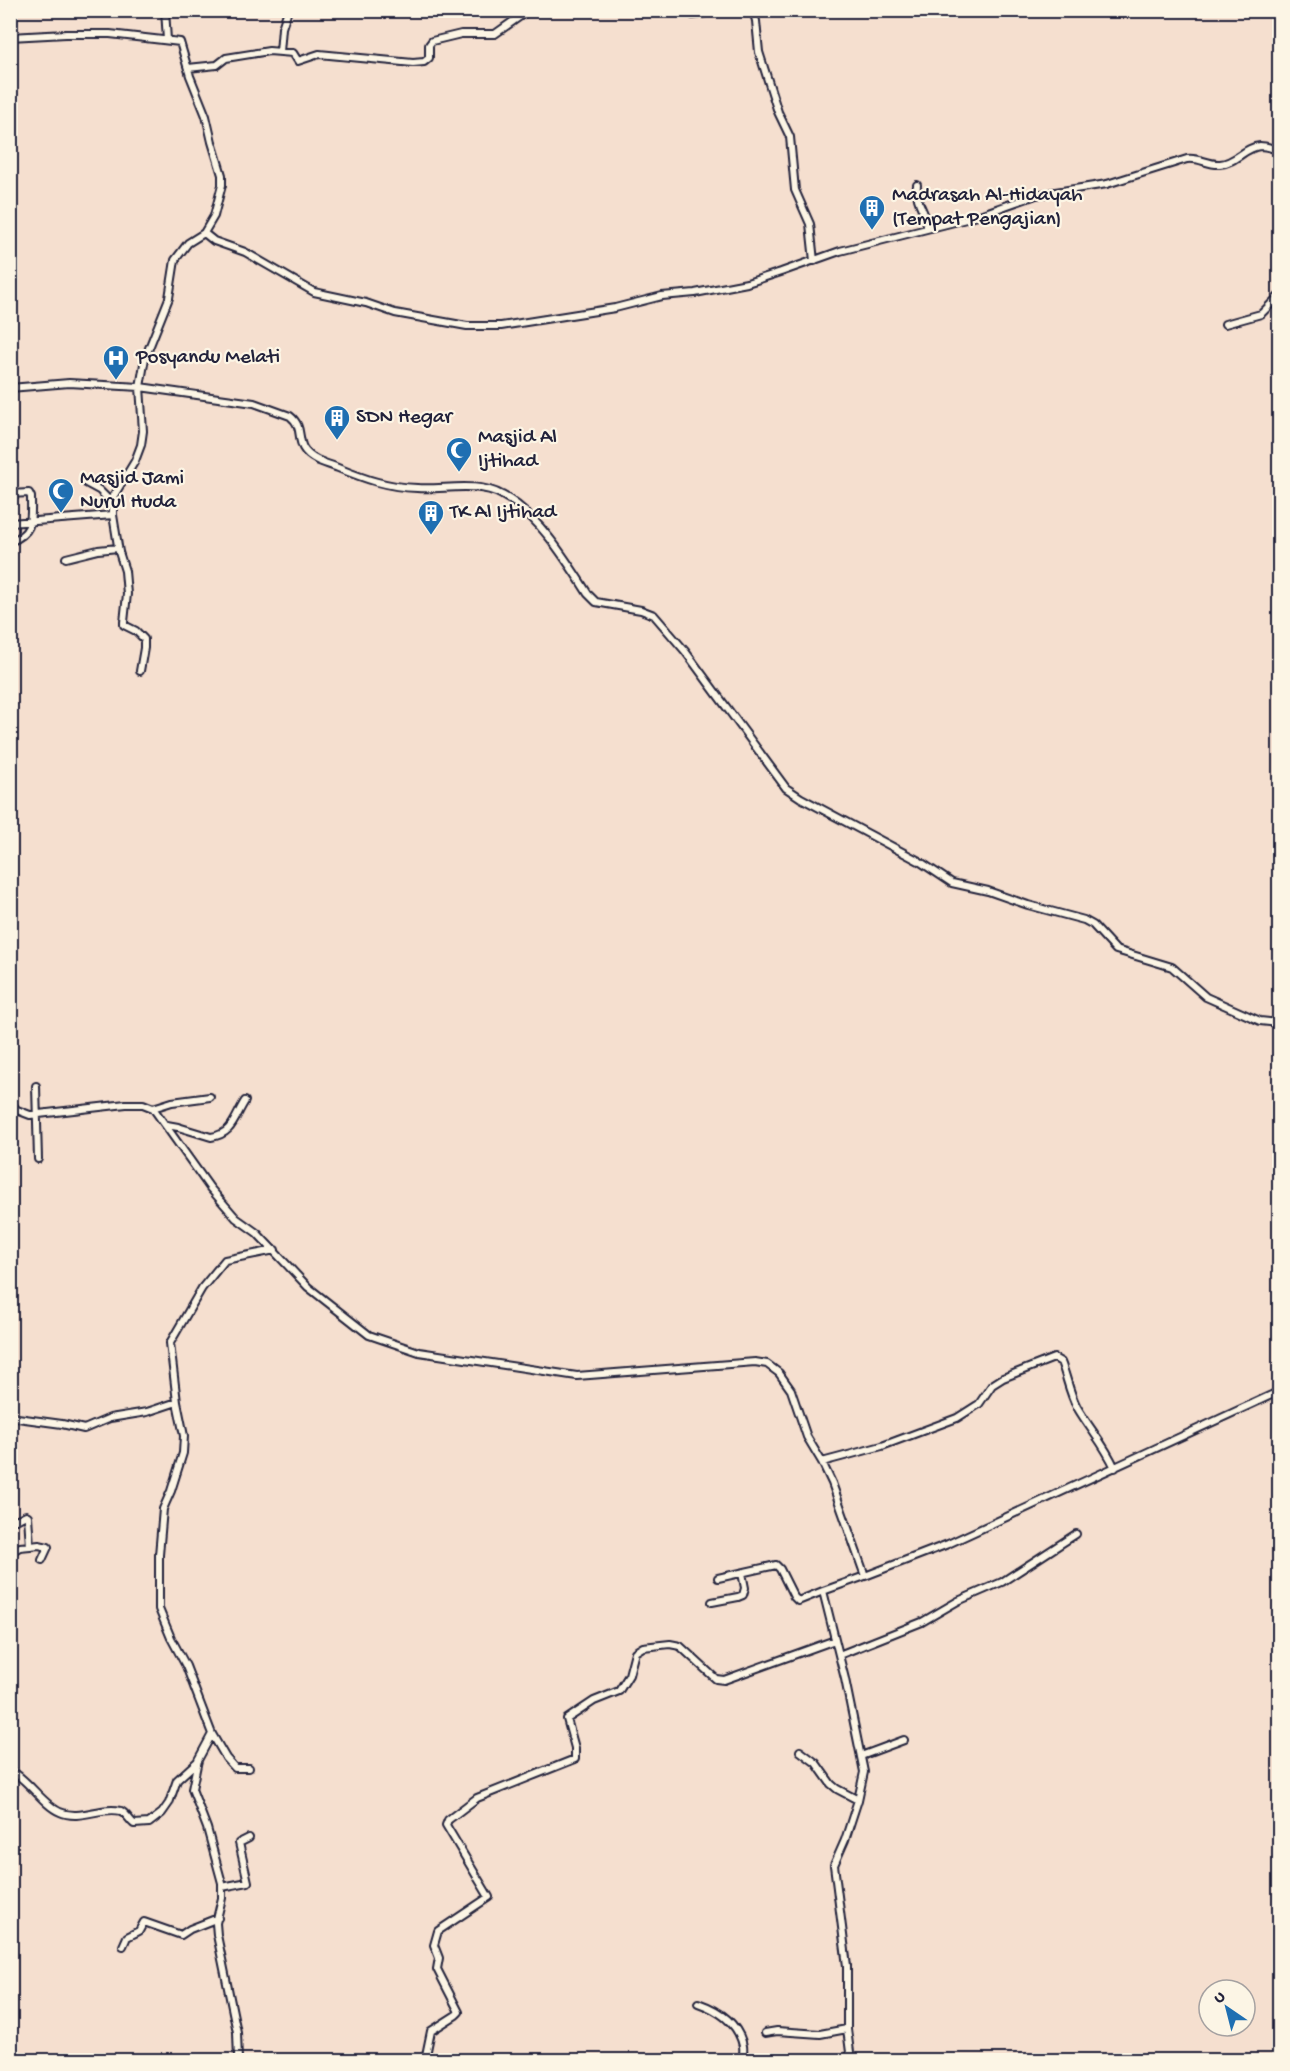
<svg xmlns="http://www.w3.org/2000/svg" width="1290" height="2071" viewBox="0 0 1290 2071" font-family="'Gochi Hand',sans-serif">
<rect width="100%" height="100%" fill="#f5dfcf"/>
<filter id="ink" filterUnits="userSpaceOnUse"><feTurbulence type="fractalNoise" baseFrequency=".0167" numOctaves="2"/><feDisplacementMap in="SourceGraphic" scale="12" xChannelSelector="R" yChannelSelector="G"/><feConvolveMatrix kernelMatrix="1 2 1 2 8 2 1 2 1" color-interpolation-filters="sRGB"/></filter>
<g filter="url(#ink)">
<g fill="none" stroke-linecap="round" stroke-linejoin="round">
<g stroke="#22223b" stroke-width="10">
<path id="minor" d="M165,10L167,40
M683,10L693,15L726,10
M753,10L756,21L759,52L778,112L790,137L795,190L810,224L814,261
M10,37L66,34H110L180,42L190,76L206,116L212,142L222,175V185L214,216L204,233L214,241L245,252L314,292L366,303L395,313L467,326H501L615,308L662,296L695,293L747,283L781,272L840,251L974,217L1036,195L1107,184L1187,159C1199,157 1208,165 1220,164C1236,163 1245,147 1260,146C1267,146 1273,149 1280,150
M280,52L282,28L288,10
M188,68L217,65L226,58L269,51L293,53L298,61L319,54L413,63L424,62L429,58V45L432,41L461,34H495L529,10
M917,185C915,206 928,212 927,228
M1225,324L1261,314L1280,295
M10,388L69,383L140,387L254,403L290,416C308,430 290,446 317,460C323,463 331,465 338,468C365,479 387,487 417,488C444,490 477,481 502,495C537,513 567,561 588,594L596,602L641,610L654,615L685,651L786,788L801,798L919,861L952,883L988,891L1028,905L1084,920L1093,925L1116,950L1172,967L1206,997L1260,1021L1280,1023
M86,483L99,490L112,503
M10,494L29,493L31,497C31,521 34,532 10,542
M113,515L119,552L125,571L127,594L124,622V625L136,631L144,639V648L140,671
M10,523L113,515V497L135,461L141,445L143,431L140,387L145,358L169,298L175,260L188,243L204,233
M66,558L98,550L118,548
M36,1086L38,1159
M10,1102L17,1110L30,1115L126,1104H143L153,1108L210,1188L236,1218L257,1233L308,1287L369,1335L419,1352L577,1376L755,1362L767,1364L779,1373L791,1390L807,1437L822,1462L832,1483L865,1576L948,1544L1280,1391
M153,1108L172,1102L210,1097
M167,1125L178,1127L211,1137C233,1134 234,1118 245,1101
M177,1402L184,1436L183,1453L171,1491L163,1509L159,1555V1609L171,1638L186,1666L212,1734L198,1760L192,1789L207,1828L222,1883V1898L216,1923L217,1935L237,2032L238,2060
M10,1417L62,1424L84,1429L110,1418L147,1412L177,1402L170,1343L202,1288L225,1260L275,1250
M822,1462L882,1446L957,1418L979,1404L992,1385L1003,1378L1054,1358L1061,1362C1067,1377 1069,1392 1077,1407C1089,1428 1105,1445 1115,1468
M10,1517L16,1520L26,1515L28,1516L30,1546L39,1545L48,1547L42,1560
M13,1551L20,1547L30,1546
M718,1578L776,1565L780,1569L794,1597L798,1601L823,1591
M712,1602L738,1597L743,1595L745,1588L742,1573
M839,1655L922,1622L958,1601L1002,1582L1076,1534
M212,1734L226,1758L235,1768H249
M800,1751L816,1763L831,1784L837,1789L858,1800
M861,1756L904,1740
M10,1770C28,1779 43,1805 60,1812C80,1821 101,1806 121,1811C126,1813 129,1820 134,1824L149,1823L162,1813L169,1803L177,1780L198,1761
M222,1887L248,1882L239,1843L249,1838
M123,1946L127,1937L139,1931L144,1922L181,1935L190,1929L218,1918
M698,2003C718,2010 738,2022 743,2046C744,2052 742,2055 744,2060
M765,2033L777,2031L820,2034L847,2029
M425,2060L431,2031L456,2015L459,2012L437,1969L439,1958L434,1945L438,1931L489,1897L446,1825L448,1820L477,1798L575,1759V1748L567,1719L594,1701L619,1691L629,1675L635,1652L643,1647L670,1644L680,1646L716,1679L724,1680L835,1640
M664,2060L668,2058L670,2060
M851,2060L847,2029V1966L834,1865L845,1840L858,1800L864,1772L845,1679L823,1591L865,1576"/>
</g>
<use href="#minor" stroke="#fcf5e5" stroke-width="6"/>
</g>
</g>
<defs>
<g id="building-pin" transform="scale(1.35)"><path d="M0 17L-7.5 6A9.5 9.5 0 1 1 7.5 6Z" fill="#1f6fb2" stroke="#fcf5e5"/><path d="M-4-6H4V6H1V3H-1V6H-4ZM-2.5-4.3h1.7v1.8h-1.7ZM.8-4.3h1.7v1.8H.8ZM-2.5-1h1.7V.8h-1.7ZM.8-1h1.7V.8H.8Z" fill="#fff"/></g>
<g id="hospital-pin" transform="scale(1.35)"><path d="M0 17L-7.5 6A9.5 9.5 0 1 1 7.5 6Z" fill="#1f6fb2" stroke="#fcf5e5"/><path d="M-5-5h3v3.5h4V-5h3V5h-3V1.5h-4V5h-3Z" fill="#fff"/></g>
<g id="mosque-pin" transform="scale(1.35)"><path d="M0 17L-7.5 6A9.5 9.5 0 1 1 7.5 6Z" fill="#1f6fb2" stroke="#fcf5e5"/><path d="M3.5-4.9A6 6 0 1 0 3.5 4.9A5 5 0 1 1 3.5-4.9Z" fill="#fff"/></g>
</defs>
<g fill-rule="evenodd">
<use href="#building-pin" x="872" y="208"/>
<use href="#hospital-pin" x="116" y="358"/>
<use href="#building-pin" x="337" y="418"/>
<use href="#mosque-pin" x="459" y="450"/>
<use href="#mosque-pin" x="61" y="491"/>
<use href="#building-pin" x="431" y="513"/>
</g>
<g text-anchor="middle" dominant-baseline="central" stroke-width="4.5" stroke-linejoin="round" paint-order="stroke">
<g font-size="21" fill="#22223b" stroke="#fcf5e5" text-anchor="start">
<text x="892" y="196">Madrasah Al-Hidayah<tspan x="892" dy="24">(Tempat Pengajian)</tspan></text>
<text x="136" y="358">Posyandu Melati</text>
<text x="356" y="418">SDN Hegar</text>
<text x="478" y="438">Masjid Al<tspan x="478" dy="24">Ijtihad</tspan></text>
<text x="80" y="479">Masjid Jami<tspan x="80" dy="24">Nurul Huda</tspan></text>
<text x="450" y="513">TK Al Ijtihad</text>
</g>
</g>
<rect width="1290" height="2071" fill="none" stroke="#fcf5e5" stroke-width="36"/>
<rect x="18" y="18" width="1254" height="2035" fill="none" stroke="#22223b" stroke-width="2" filter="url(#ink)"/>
<g transform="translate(1227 2008) rotate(325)"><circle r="28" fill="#fcf5e5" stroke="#a5a1a1" stroke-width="1.5"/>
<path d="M0-4.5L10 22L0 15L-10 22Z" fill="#1f6fb2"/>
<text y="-9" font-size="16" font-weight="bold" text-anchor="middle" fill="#22223b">U</text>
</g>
</svg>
